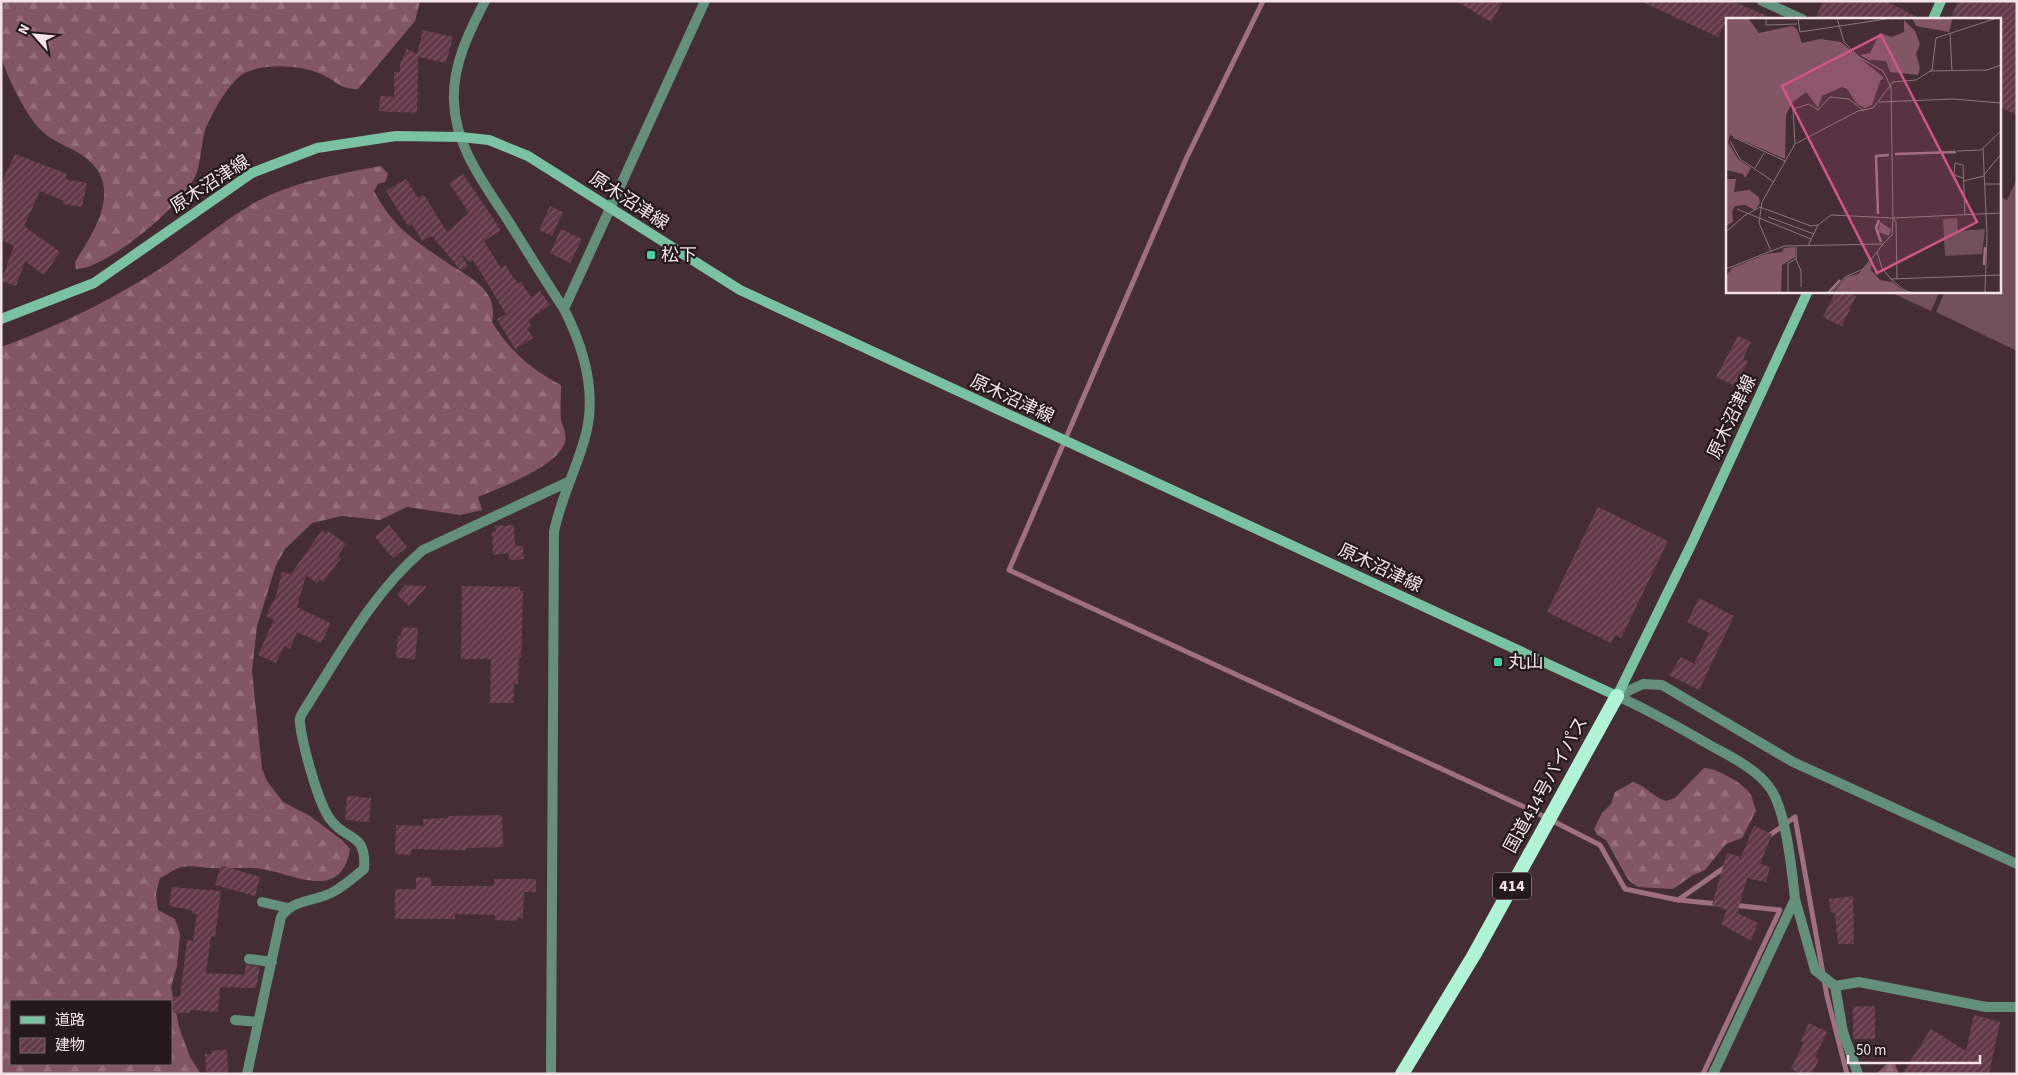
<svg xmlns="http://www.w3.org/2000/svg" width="2018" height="1075" viewBox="0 0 2018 1075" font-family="'Source Sans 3','Noto Sans JP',sans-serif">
<defs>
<pattern id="forest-firs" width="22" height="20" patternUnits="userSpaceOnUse" patternTransform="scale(1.25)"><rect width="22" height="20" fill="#835666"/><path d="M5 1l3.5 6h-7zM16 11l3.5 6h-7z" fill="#956e7c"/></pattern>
<pattern id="building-hatch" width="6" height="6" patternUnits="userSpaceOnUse" patternTransform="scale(1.25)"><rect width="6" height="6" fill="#633949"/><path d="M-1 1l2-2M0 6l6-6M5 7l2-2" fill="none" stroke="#7a5663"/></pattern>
</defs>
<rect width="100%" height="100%" fill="#452d35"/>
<path fill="url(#forest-firs)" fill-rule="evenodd" d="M1,1H420L415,21L358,89C341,89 341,85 327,77C306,65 265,62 243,74C229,82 210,116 205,131C201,144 201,159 197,172C187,202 107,269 76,269L75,262C96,229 125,184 82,155C66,145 50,141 37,126C25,112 7,77 2,59C0,44 1,17 1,1Z
M381,166L388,174L385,182L378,184L374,191C382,206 391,219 404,231C416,242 440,258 454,267C476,281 498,293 492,322C508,349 532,370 561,385C561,396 560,408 561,420C563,427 567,434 565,442C557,467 501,487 478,497L482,510L460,515L407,507L380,520L342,516L312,523L285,549L276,565L257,626L252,671L262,769L267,781L283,802L310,816L342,840L350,849C341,906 288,870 254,868C240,867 226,869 212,868C203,868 190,865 181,867C174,869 167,875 160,878L156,894L158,910L175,919L180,934L177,966L171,987L179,1027L190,1057L201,1074H1V347C57,327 118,297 167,264C196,244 223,221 254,203C292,182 338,174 381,166ZM11,1001H171V1064H11Z
M1704,768C1717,768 1745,784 1751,795C1753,800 1754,806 1756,811L1742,838L1726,844L1705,870L1693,875L1673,889L1638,887L1632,883L1627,878L1606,840L1597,835L1594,829L1602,813L1611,804L1615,792L1633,782C1646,786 1653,797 1666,801L1675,798Z
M1888,1063L1895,1064L1899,1074H1876Z"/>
<path fill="#724f5b" d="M2017,179V351L1936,312L1945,291H1999V197L2007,200Z
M1888,291H1940L1931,311Z"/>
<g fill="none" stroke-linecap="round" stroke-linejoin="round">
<path stroke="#9f7080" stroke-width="5" d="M1263,1L1186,159L1009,570L1533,811L1600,845L1625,889L1678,900L1719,904
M1767,837L1795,817L1827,996L1847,1074
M1678,900L1728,865
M1703,1074L1780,910L1732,905"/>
</g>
<path fill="url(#building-hatch)" d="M1456,1H1503L1491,22Z
M1640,1H1732L1772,18L1727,19L1718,37Z
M1823,1H1886L1921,19H1815Z
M1958,1H2017V115L1999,107V19H1950Z
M423,30L453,37L446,63L418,57L417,113L379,111L380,96L394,97V72H400V64L407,49L417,54Z
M15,154L67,174L65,179L87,183L82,207L63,204L64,201L40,191L24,226L60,252L44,275L25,261L16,286L1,281L14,246L1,240V184Z
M463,174L501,230L484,241L501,268L505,265L518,284L521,282L531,297L540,291L550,305L528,320L531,325L527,328L533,338L515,349L497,319L506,314L473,260L470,263L463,255L462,256L468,266L461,271L432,236L422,241L412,224L408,226L386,191L406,179L418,198L424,195L447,232L469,213L449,183Z
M550,206L563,212L552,236L539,230Z
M561,229L582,239L570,263L550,253Z
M1836,291H1846L1856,296L1842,326L1823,317Z
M1738,336L1751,342L1743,359L1748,362L1735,386L1716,377Z
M1598,507L1668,541L1621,638L1615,635L1611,643L1547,612Z
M389,525L407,547L393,558L375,537Z
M514,525L515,546H523L524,559L509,560V553L493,555L492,532H496L495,526Z
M322,530L326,533L328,531L346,544L337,557L341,558L323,582L320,579L317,583L306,575L297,607L330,623L329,627L321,643L297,632L290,649L284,646L276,663L258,655L274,620L266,616L276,596L282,572L291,574Z
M405,585L427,586L409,606L397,595Z
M462,586L520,587V591H523L521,657H519L518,684H514L513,703H490L491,659H461Z
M1699,598L1734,616L1699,690L1669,675L1681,657L1694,664L1709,633L1687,622Z
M402,627L418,628L415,659L396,658L398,636H401Z
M347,796L371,798L369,822L345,820Z
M502,815L503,847L466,848V850L411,849V855L395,854L396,825L424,826L423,819L448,818V816Z
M1754,826L1772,834L1760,864L1770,867L1766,882L1747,878L1737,913L1758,923L1751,941L1721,924L1727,910L1712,905L1727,853L1741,857Z
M221,865L260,877L255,896L215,885Z
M416,877L431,878V886H494V879H536V892H524L523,918H518V921L495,920V915L455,914V919H395V889H416Z
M172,887L221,891L215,937L211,936L206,973L244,975L246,965L260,967L256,988L220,987L218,1012L190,1010V1013H171V997H180L187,940L193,941L197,914L192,913V910L169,906Z
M1853,896L1854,944H1838L1835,913L1831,912L1829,899Z
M1875,1006V1039H1853V1007Z
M1974,1015L2000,1022L1989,1074H1902L1931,1029L1966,1051Z
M1809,1023L1827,1032L1815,1057L1819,1059L1812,1074H1801L1791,1069L1804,1042L1801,1041Z
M227,1050L228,1074H206L205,1054H212L210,1051Z"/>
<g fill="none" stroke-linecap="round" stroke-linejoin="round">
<path stroke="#638f7c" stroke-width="10" d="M485,1C469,32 452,66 454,102C455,147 486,186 509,222C527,251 545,280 564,309C585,350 598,396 584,441C575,472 560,501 554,532L551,1074
M1762,1L1802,19
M564,309L705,1
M1617,696C1649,710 1678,727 1708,744C1729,756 1756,768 1770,788C1786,810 1792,871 1795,899L1713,1074
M1617,696L1643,684L1662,685L1793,762L2017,864
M1795,899L1815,970L1835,986L1859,982L1986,1007H2017
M262,902L288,908
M249,959L272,962
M1835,986L1843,1032L1858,1074
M235,1020L258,1022
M247,1074L281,917C292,899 315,902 333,892C344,886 354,877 364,869C367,831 346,842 330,819C318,803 302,743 300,723C299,719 301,715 303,712C339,656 372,593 423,550L570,481"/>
<path stroke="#7bc1a3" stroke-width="10" d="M1933,19L1941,1
M1,319L94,283L252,173L317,148L396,136L461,137L489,140L528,156L740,290L1617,696L1692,543L1808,291"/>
<path stroke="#b0f3d6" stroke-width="14" d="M1402,1074L1474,955L1617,696"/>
</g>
<g fill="#41d4a1" stroke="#24191c" stroke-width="2">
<rect x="646" y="250" width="10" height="10" rx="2.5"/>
<rect x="1493" y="657" width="10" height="10" rx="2.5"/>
</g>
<g text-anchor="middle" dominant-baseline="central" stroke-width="4.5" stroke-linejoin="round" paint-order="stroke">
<rect fill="#24191c" stroke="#b6a7ac" stroke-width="1" x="1493" y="872.5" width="38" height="27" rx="4"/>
<g font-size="16" font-weight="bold" fill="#f4e4e9">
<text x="1512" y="886">414</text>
</g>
<g font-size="18" fill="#f4e4e9" stroke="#24191c">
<text transform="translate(210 184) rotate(-33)">原木沼津線</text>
<text transform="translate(629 201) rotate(33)">原木沼津線</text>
<text transform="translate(1012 399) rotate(25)">原木沼津線</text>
<text transform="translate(1732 417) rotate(-65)">原木沼津線</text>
<text transform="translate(1380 568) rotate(25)">原木沼津線</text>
<text transform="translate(1546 785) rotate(-61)">国道414号バイパス</text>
</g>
<g font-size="18" fill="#f4e4e9" stroke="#24191c" text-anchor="start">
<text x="661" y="255">松下</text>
<text x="1508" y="662">丸山</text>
</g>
</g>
<g transform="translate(1726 18)">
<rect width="275" height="275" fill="#452d35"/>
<path d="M0,0H22L33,15L66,8L71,11L76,25L94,21L115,24L158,60L154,63L146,87L139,90L131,86L121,71L116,69L96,78L92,90L80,74L66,85L60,97L59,141L4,117L2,124L12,141L25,150L19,160L17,156L0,152ZM186,0H225L226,3L223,14L190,8ZM178,2L189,13L194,26L190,36L194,50L192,57L164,54L160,43L143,42L134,37L144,35L154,15L166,19L178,14ZM0,161H10L8,174L23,172L33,179L34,185L29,192L19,187L9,188L6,194L7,204L0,208ZM154,204L165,211L163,218L152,214ZM69,229V239L56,247L55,275H0V258L6,250L40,236L56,234L58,230ZM146,242L145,252L154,262L166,264L181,275H107L120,259L132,256Z" fill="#835666"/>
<path d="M231,200L232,213L259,211L256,236L219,238L217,201Z" fill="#724f5b"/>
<path fill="none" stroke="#9f7080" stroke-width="2.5" d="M169,136L230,134M152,196L150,138L163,137M153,202L150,210L155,224M258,247L259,229M102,275L114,262"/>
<path fill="none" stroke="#8b767d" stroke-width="1" d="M40,0V7L71,6M72,0L74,14L160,1M111,0L118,24L133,39L157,53L165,69L167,200L275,195M224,15L226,53M204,53L261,52L275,47M153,84L227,81L275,85M7,119L59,143M4,123L14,141L48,164M69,126L67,91L83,86L92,92L104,79L123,81L138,93M257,130L261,217L259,275M231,133L255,132L275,113M29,150L38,135M258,157L275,136M237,160L228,157L229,145L237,147L239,197M237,163L258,158M259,166H275M11,191L85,221M42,199L88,216M167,200L166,217L157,226L59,228L45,233L33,205L36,184L69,126L132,93L147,90L167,64L190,62L206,52L210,20L271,0M167,200L170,204L171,261M0,214L18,198L34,189L85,208L92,207M157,226L151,234L156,250L165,261L275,257M82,228L92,207L105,197L167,200M70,241L75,253V269M0,251L45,233M165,261L178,272L187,275M62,275V245L70,241V229M105,275L119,259L137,251L151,234"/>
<path fill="#d15586" fill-opacity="0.15" stroke="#d15586" stroke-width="2.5" d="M155,17L251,204L151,255L56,68Z"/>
<rect width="275" height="275" fill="none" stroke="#f4e4e9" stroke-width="2.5"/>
</g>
<rect width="2018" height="1075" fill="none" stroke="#f4e4e9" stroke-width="5"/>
<rect x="10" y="1000" width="162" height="65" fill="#24191c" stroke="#776a6e"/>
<rect x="20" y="1016" width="25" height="8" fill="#7bc1a3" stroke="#776a6e"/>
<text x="55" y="1025" font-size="15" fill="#f4e4e9">道路</text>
<rect x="20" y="1038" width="25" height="15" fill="url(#building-hatch)" stroke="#776a6e"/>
<text x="55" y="1050" font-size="15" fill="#f4e4e9">建物</text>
<g transform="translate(35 35) rotate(297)" stroke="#24191c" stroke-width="4" paint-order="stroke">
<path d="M0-4L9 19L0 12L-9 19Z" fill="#f4e4e9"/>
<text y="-8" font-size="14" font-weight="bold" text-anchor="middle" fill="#f4e4e9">N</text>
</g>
<path d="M1848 1055v8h132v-8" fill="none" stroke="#f4e4e9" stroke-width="2.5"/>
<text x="1856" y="1055" font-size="15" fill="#f4e4e9" stroke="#24191c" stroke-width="4" paint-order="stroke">50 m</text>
</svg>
